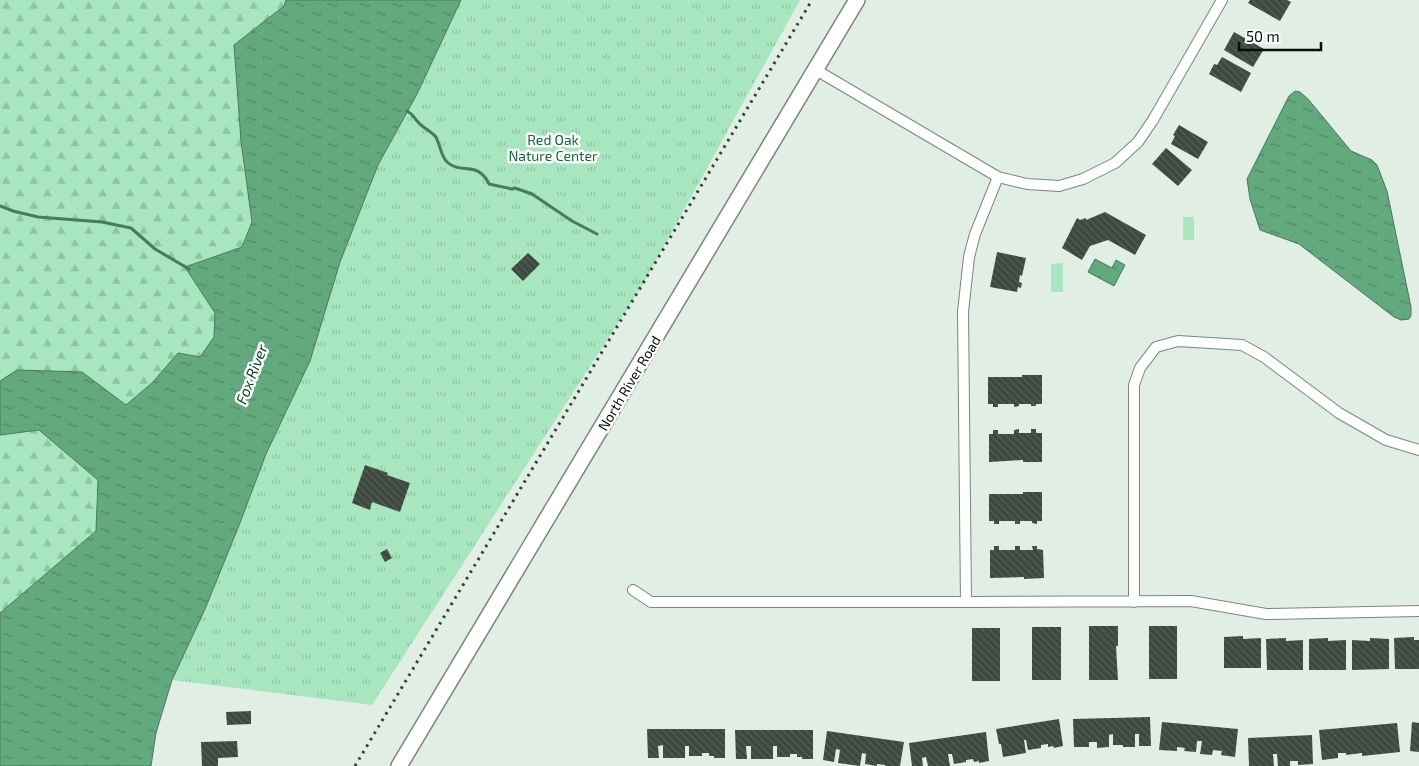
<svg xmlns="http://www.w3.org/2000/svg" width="1419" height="766" viewBox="0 0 1419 766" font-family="'Exo 2',sans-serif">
<defs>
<pattern id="forest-firs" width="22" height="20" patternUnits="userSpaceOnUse" patternTransform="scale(1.25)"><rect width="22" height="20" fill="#a7e6be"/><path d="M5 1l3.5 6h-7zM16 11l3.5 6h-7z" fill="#8ec4a2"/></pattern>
<pattern id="park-tufts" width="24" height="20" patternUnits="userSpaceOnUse" patternTransform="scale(1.25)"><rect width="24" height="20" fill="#a7e6be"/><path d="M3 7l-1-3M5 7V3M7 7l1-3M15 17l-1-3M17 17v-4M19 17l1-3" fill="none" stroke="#8ec4a2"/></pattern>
<pattern id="water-ripples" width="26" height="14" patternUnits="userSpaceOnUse" patternTransform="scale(1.25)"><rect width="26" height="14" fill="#62a97e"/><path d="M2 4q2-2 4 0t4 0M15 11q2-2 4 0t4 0" fill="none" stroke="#4f8865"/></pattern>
<pattern id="building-back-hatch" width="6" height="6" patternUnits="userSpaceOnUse" patternTransform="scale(1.25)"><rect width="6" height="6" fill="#3d4841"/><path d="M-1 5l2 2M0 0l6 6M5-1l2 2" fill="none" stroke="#555e58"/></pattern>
</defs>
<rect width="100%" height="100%" fill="#e0eee4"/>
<path fill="url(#forest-firs)" d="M0,0H286L284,6L234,45L241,141L252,222L242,247L185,267L215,313L214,337L200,357L178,353L153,382L126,405L82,372L17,370L0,381Z
M39,430L98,480L96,531L0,613V435Z"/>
<path fill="url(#park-tufts)" d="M461,0H800L643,284L372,705L172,680L205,609L238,528L266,454L310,361L340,262L378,165L417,94Z"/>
<path fill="#a7e6be" d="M1183,217H1194V240H1183Z
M1063,263V292H1051V264Z"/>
<path fill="url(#water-ripples)" stroke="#487a5c" d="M286,0H461L417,94L378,165L340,262L310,361L266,454L238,528L205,609L172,680L156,733L151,766H0V613L96,531L98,480L39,430L0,435V381L17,370L82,372L126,405L153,382L178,353L200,357L214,337L215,313L185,267L242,247L252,222L241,141L234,45L284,6Z
M1295,91L1300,92L1308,99L1351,151L1372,160L1377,165L1387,191L1411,307V316L1409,319L1401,320L1394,317L1299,244L1260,230L1250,199L1247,179L1289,96Z
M1095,259L1112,268L1116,260L1125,265L1114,286L1088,272Z"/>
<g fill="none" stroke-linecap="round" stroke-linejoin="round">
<path stroke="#487a5c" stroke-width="3" d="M407,111C413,114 414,118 418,122C423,128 431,131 436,137C440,145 441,156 447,162C461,175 478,160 489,184L512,189L515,188L532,194L572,221L597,234
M0,206L13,211L38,217L102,222L131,228L155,249L189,269"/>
</g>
<path fill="url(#building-back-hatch)" d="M1250,0H1287L1291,2L1280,21L1248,3Z
M1234,32L1264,49L1253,67L1224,50Z
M1222,57L1251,73L1241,92L1209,74L1214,64L1217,65Z
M1179,125L1208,142L1198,159L1171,144L1175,136L1173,135Z
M1166,148L1192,170L1178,186L1152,164Z
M1105,212L1146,235L1135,255L1108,240L1090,246L1082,260L1062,248L1077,218L1080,220L1086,218V220Z
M997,252L1026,258L1022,276L1020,275L1019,282L1022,283L1021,288L1018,287L1017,292L990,287Z
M528,253L540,264L523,281L511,269Z
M1022,375H1042V404H1036V406H1031V404H1019V406L1014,407V404H998V407H993V404H988V377H1022Z
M1019,429V433H1031V429H1036V433H1042V462H1023V460L989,462V434H993V430H998V434H1014V430Z
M365,465L388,473L387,475L410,483L400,512L372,502L370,510L352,503Z
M1023,492H1042V521H1037V524L1032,523V521H1020V524H1015V521H999V524H994V521H989V494H1023Z
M994,546H999V550H1015V546H1020V550H1033L1032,546H1037V549L1043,550L1044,578L1024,579V577L990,578V550H994Z
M387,549L392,558L385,562L380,553Z
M1089,626H1118V646H1116L1118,680H1089Z
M1149,626H1177V679H1149Z
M1032,627H1061V680H1032Z
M972,628H1000V681H972Z
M1243,636V639L1261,638V668H1224V637Z
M1414,637V640H1419V669H1395L1394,638Z
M1286,638V641L1303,640V670H1267L1266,639Z
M1328,638V641L1346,640V670H1309V639Z
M1370,638L1389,639V669L1352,670V640L1370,641Z
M251,711V724L227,725L226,712Z
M1150,717L1151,746H1139V734H1135V747H1123V745H1113V734L1109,735V747L1097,748V742H1089V747H1074L1073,719Z
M1059,719L1063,746L1054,748L1053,746L1048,747V744L1041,745V748L1028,750L1026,740H1024L1026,753L1003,757L1001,744H999L996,729Z
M1162,722L1238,729L1235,757L1221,755L1222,751L1213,750L1212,755L1200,754L1202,741H1197L1196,752L1184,751L1185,748L1177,747V751L1159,750Z
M1412,722L1419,723V752L1410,751Z
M1397,723L1400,752L1362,756V753L1346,755V753H1338V758L1322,760L1319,730Z
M647,729H725V758H714V756H709V753H702V756H689V746H685V758H663V745L658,746L659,758H648Z
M735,730H813V759H802V757H797V754H790V757H777V746H773V759H751V746H746L747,759H736Z
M827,731L904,742L900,766H885V765L877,764V766L865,764L866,754L862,753L860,766L838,763L840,750L836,749L834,762L823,760Z
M986,732L989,761L979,763V761L974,762L973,759L966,760V762L954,764L952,754H948L950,766H928L926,757L922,758L923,766H912L909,743Z
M1312,735L1313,764L1298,765V761H1290V766H1278L1277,754H1273L1274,766H1249L1248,738Z
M237,741L238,757L218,758V766H202L201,742Z"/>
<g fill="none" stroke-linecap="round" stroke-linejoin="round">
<g stroke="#7a877e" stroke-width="12">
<path id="minor" d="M816,70L998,177L975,234L969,257L963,312L966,602L1191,601L1266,614L1419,611
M998,177L1027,184L1059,186L1083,179L1115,163L1138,142L1153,120L1222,0
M633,590L651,602H966
M1134,602V385L1140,368L1156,347L1178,341L1242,345L1264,357L1339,413L1386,440L1419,450"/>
</g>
<g stroke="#7a877e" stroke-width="18">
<path id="secondary" d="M399,766L857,0"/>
</g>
<use href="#minor" stroke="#fff" stroke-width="10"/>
<use href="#secondary" stroke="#fff" stroke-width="15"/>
<path stroke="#383e3a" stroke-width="3" stroke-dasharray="2.5 5" stroke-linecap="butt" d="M355,766L812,0"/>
</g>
<g text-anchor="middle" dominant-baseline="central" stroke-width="5" stroke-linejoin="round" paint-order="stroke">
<g font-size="14" fill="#13663d" stroke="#fff">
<text x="553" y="139">Red Oak<tspan x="553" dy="16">Nature Center</tspan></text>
</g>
<g font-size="14" fill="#0a0e0b" stroke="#fff">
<text transform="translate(629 383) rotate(-59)">North River Road</text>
</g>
<g font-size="15" font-style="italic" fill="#064124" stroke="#fff">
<text transform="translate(251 374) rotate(-69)">Fox River</text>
</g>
</g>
<path d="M1239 42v8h82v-8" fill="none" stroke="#0a0e0b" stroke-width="2.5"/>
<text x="1246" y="42" font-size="15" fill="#0a0e0b" stroke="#ffffff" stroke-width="4" paint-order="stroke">50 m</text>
</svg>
